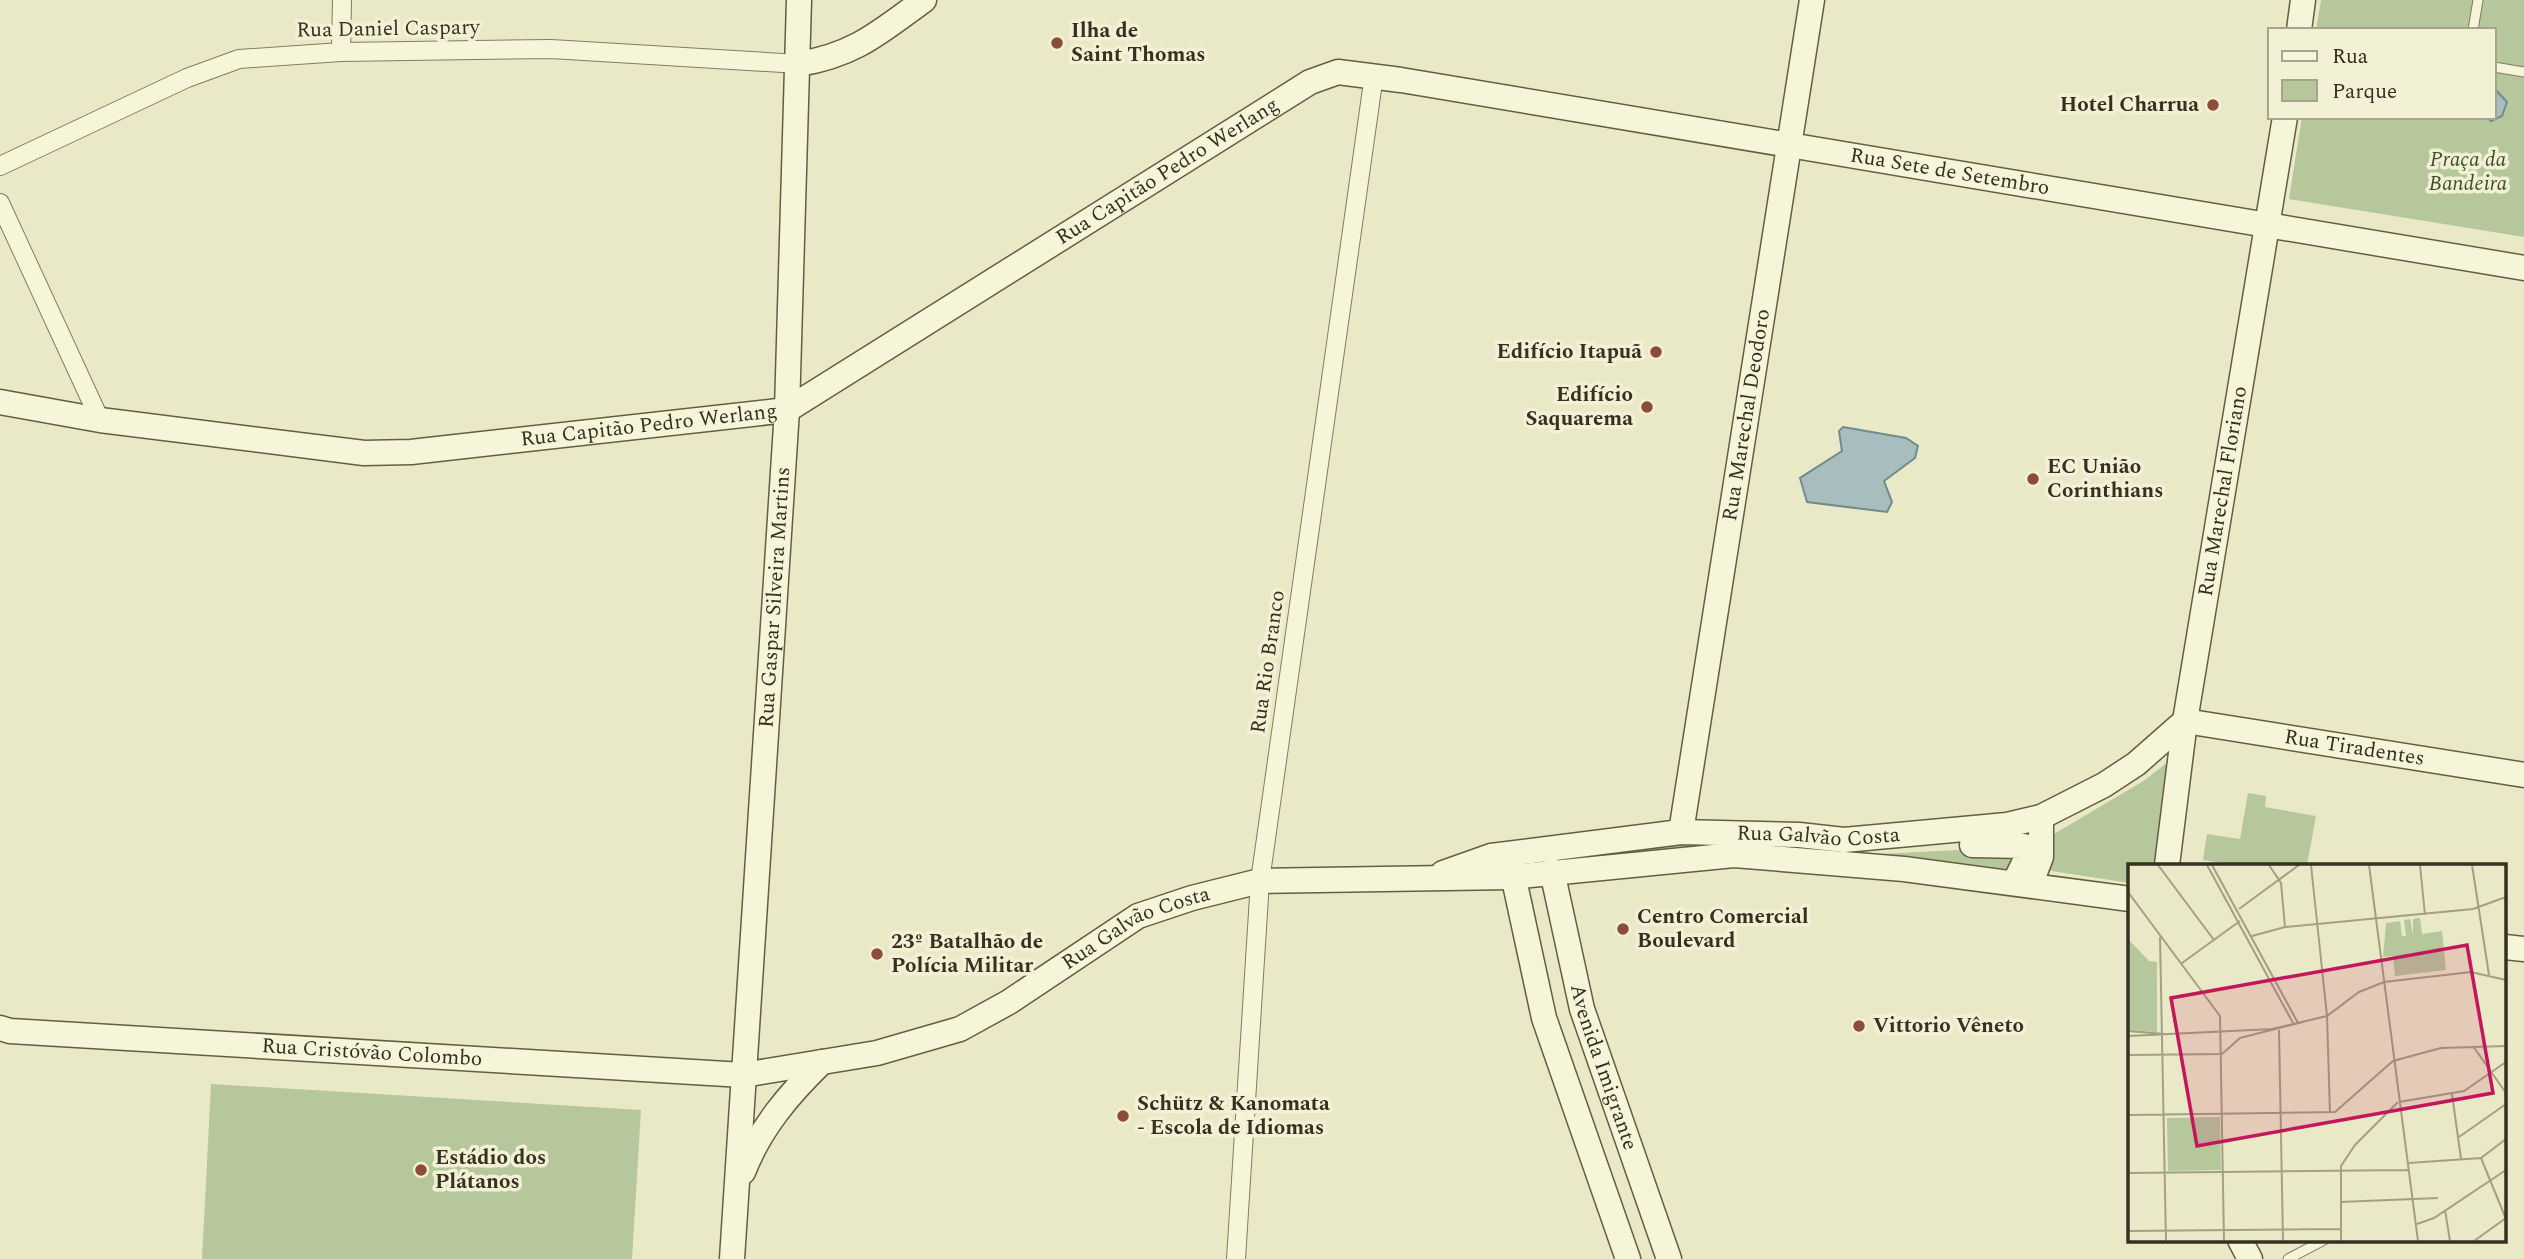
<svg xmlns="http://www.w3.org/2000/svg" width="2524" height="1259" viewBox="0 0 2524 1259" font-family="Spectral,serif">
<rect width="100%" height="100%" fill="#eae9c7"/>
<path fill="#b6c79c" d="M2321,0H2524V237L2289,199L2302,117H2494V30H2316Z
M2179,753L2161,865H2130V883L2045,870L2049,837L2145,780Z
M2248,793L2266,796L2265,807L2316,816L2307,865H2233L2203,860L2207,834L2240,839Z
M1692,844L1836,848L1880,854L1997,848L2016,854L2007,873L1970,869L1513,864Z
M211,1084L641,1110L632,1259H202Z"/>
<path fill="#a8bebe" stroke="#6f8b8b" stroke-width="2" d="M2494,88L2507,102L2502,116L2491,121L2487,117H2494Z
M1843,427L1906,438L1918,446L1915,458L1884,481L1892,502L1887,512L1807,502L1800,478L1842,451L1839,431Z"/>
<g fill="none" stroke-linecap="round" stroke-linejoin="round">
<g stroke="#837c5e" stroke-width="11">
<path id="lane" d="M2473,30L2478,0
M2494,67L2524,72
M2288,1259L2324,1240"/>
</g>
<g stroke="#837c5e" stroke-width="20">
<path id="street" d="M341,52L342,0
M0,166L187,78L239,59L341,52L551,49L799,64
M0,203L100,420
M1236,1259L1260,881L1374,75"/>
</g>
<g stroke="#655d41" stroke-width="27">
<g id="secondary">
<path d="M2299,30L2303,0"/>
<path d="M799,64C855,55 880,32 924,0"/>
<path id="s1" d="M0,402L100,420L364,453L411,452L787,410L1310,82L1338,72L1401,80L2524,268"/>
<path id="s2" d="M1681,832L1812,0"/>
<path d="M1972,845L2024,846L2026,859L2014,883"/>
<path d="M1510,861L1544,1018L1628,1259"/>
<path id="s3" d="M2167,865L2185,721L2285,117"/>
<path id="s4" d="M1552,871L1582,1009L1669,1259"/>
<path id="s5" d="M1443,873L1491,856L1681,832L1799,835L1844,840L2007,825L2041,817L2104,785L2136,764L2185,721L2524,775"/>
<path d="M2034,875L2041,857V817"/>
<path d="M2505,947L2524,949"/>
<path id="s6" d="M0,1028L10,1031L743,1075L877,1053L960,1029L1009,1002L1138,916L1192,898L1260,881L1511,877L1734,855L1904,869L2130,899"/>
<path d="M743,1172C760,1128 789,1094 822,1062"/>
<path d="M2240,1240L2250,1259"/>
<path id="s7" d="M732,1259L787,410L799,0"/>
</g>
</g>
<use href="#lane" stroke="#f5f5da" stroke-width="9"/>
<use href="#street" stroke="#f5f5da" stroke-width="18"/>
<use href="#secondary" stroke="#f5f5da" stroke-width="24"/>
</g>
<g fill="#8c4c35" stroke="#f2f1d6" stroke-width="2.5">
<circle cx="1057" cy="43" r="7"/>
<circle cx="2213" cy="105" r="7"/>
<circle cx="1656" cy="352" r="7"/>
<circle cx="1647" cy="407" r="7"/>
<circle cx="2033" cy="479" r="7"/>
<circle cx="1623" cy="929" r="7"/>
<circle cx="877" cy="954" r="7"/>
<circle cx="1859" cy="1026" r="7"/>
<circle cx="1123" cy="1116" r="7"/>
<circle cx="421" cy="1170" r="7"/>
</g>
<g text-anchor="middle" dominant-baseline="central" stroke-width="7" stroke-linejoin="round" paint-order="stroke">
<g font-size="21" fill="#353020" stroke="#f2f1d6">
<text transform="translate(388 29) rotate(-1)">Rua Daniel Caspary</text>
<text stroke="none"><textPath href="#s1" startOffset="1242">Rua Capitão Pedro Werlang</textPath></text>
<text stroke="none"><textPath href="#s1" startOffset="2060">Rua Sete de Setembro</textPath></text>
<text stroke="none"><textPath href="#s2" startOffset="422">Rua Marechal Deodoro</textPath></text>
<text stroke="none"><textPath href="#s1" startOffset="654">Rua Capitão Pedro Werlang</textPath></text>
<text stroke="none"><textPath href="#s3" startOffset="378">Rua Marechal Floriano</textPath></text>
<text stroke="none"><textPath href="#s7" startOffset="663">Rua Gaspar Silveira Martins</textPath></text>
<text transform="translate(1268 662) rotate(-82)">Rua Rio Branco</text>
<text stroke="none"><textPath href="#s5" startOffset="950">Rua Tiradentes</textPath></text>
<text stroke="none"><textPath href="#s5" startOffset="380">Rua Galvão Costa</textPath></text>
<text stroke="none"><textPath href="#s6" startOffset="1171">Rua Galvão Costa</textPath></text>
<text stroke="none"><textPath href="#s6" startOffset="373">Rua Cristóvão Colombo</textPath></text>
<text stroke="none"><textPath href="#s4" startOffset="203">Avenida Imigrante</textPath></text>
</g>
<g font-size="21" font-weight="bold" fill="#353020" stroke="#f2f1d6" text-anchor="start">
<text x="1071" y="31">Ilha de<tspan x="1071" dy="24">Saint Thomas</tspan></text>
<text x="2199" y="105" text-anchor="end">Hotel Charrua</text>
<text x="1642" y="352" text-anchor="end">Edifício Itapuã</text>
<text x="1633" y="395" text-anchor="end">Edifício<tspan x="1633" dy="24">Saquarema</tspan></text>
<text x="2047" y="467">EC União<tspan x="2047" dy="24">Corinthians</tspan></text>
<text x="1637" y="917">Centro Comercial<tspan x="1637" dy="24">Boulevard</tspan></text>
<text x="891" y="942">23º Batalhão de<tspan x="891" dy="24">Polícia Militar</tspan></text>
<text x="1873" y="1026">Vittorio Vêneto</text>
<text x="1137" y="1104">Schütz &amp; Kanomata<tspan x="1137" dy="24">- Escola de Idiomas</tspan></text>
<text x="435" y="1158">Estádio dos<tspan x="435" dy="24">Plátanos</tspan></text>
</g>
<g font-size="21" font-style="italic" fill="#3b5029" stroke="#f2f1d6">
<text x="2468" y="160">Praça da<tspan x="2468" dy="24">Bandeira</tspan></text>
</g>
</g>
<g transform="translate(2128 864)">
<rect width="378" height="378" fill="#eae9c7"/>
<path d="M0,40L1,76L21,97L29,98V168L0,166ZM292,54L294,70L314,67L318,106L267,112L265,92L255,93L258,59L272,57L274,72H278L276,56L282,55L285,71V55ZM92,253L93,306L40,307L39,254Z" fill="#b6c79c"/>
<path fill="none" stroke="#a29f84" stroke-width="2" d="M30,1L86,76M79,1L165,159M84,1L170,159M141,1L153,19L157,63M183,1L199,152L202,249M241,1L290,377M292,1L297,51M344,1L361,111M0,28L92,152L96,377M111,45L171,1M124,72L157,63L345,45L378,33M32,73L38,377M54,99L112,57M151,166L155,377M0,167L37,170M0,172L144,165L199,152L231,128L256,118L343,108L378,116M345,182L378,229M0,191L94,190L112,174L175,158M324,230L333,295M271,238L336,227L378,198M0,251L207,248L265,197L313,184L378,182M331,273L378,240M353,294L378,355M281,299L353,294L378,275M0,309L281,306M212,338L310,334M317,346L322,377M289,360L306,354L378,306M0,367L213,365M213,377V302L227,281L270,238M346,377L378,354"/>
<path fill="#c2185b" fill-opacity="0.15" stroke="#c2185b" stroke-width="3.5" d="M339,81L365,229L69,282L43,134Z"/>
<rect width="378" height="378" fill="none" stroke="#353020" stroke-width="3.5"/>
</g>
<rect x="2268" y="28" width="228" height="91" fill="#f2f1d6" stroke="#a6a48d" stroke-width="2"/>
<rect x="2282" y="51" width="35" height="10" fill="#f5f5da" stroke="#a6a48d" stroke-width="2"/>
<text x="2332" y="63" font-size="21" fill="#353020">Rua</text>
<rect x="2282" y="80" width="35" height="21" fill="#b6c79c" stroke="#a6a48d" stroke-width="2"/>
<text x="2332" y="98" font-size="21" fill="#353020">Parque</text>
</svg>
